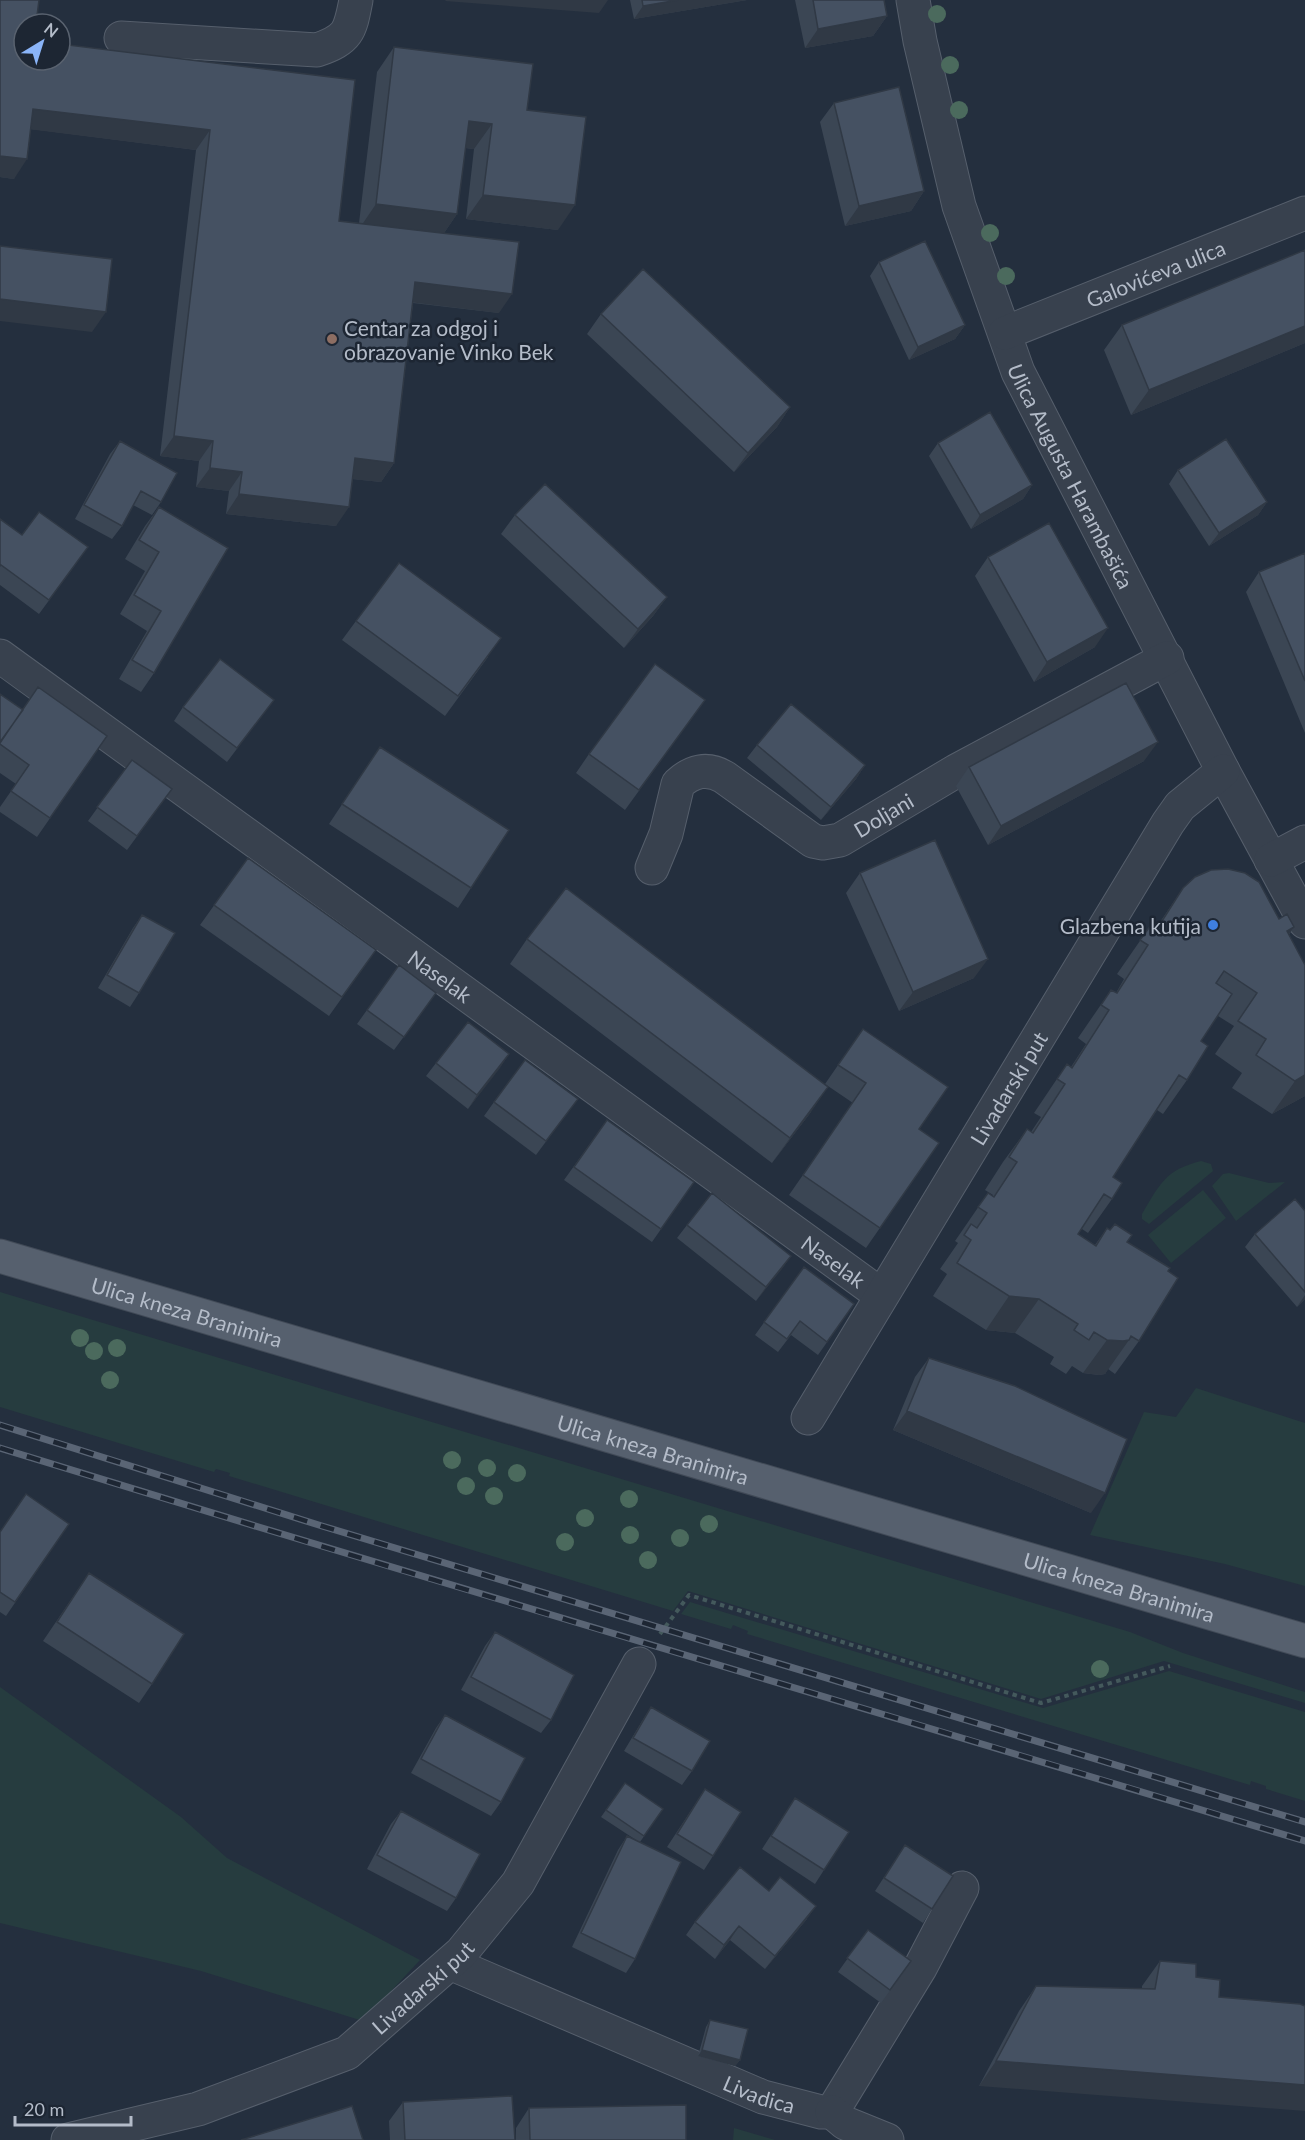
<svg xmlns="http://www.w3.org/2000/svg" width="1305" height="2140" viewBox="0 0 1305 2140" font-family="Lato,sans-serif">
<rect width="100%" height="100%" fill="#242f3e"/>
<path fill="#263c3f" d="M1201,1161L1211,1164L1213,1171L1149,1224L1142,1219V1214C1160,1184 1165,1170 1201,1161Z
M1229,1173L1269,1183L1285,1182L1236,1221L1212,1186L1223,1174Z
M1203,1190L1226,1218L1171,1263L1148,1235Z
M0,1292L1130,1632L1183,1653L1305,1692V1703L1164,1661L1041,1699L688,1591L673,1611L229,1476L230,1473L216,1469L214,1472L0,1407Z
M1196,1388L1305,1423V1586L1225,1564L1090,1535L1144,1412L1176,1417Z
M690,1602L1043,1708L1169,1671L1305,1712V1801L1266,1789V1786L1251,1781L1250,1785L747,1634L748,1631L733,1625L731,1629L681,1614Z
M0,1687L181,1817L227,1858L420,1960L363,2021L201,1971L0,1923Z
M734,2128L775,2140H733Z"/>
<g fill="none" stroke-linecap="round" stroke-linejoin="round">
<g stroke="#565f6c" stroke-width="35">
<g id="minor">
<path id="s1" d="M913,0L920,41L959,206L1018,372L1223,771L1305,922"/>
<path d="M121,38L317,50C349,39 350,31 356,0"/>
<path id="s2" d="M1005,333L1305,213"/>
<path id="s3" d="M0,656L881,1295"/>
<path d="M1271,860L1305,842"/>
<path id="s4" d="M652,868L666,834L678,784C692,771 707,767 724,777L813,841L823,843L840,840L956,771L1167,658"/>
<path id="s5" d="M808,1418L1168,823L1180,806L1223,771"/>
<path id="s6" d="M450,1963L763,2097L821,2112H832"/>
<path d="M832,2112L920,1968L962,1888"/>
<path d="M832,2112L845,2123L887,2140"/>
<path id="s7" d="M68,2140L198,2109L347,2053L461,1953L518,1883L639,1664"/>
</g>
</g>
<g stroke="#414a57" stroke-width="35">
<g id="major">
<path id="s8" d="M0,1256L1305,1641"/>
</g>
</g>
<path stroke="#44595c" stroke-width="4" stroke-dasharray="4.5 4.5" stroke-linecap="butt" d="M660,1634L689,1595L1041,1703L1170,1666"/>
<use href="#minor" stroke="#38414e" stroke-width="33"/>
<use href="#major" stroke="#56606e" stroke-width="33"/>
<g stroke="#5a6575" stroke-width="7">
<path id="rail" d="M0,1425L322,1526L1305,1822
M0,1448C434,1582 870,1709 1305,1841"/>
</g>
<use href="#rail" stroke="#1d2633" stroke-width="4.5" stroke-dasharray="14" stroke-linecap="butt"/>
</g>
<g fill="#4b6a5d">
<circle cx="937" cy="14" r="9"/>
<circle cx="950" cy="65" r="9"/>
<circle cx="959" cy="110" r="9"/>
<circle cx="990" cy="233" r="9"/>
<circle cx="1006" cy="276" r="9"/>
<circle cx="80" cy="1338" r="9"/>
<circle cx="117" cy="1348" r="9"/>
<circle cx="94" cy="1351" r="9"/>
<circle cx="110" cy="1380" r="9"/>
<circle cx="452" cy="1460" r="9"/>
<circle cx="487" cy="1468" r="9"/>
<circle cx="517" cy="1473" r="9"/>
<circle cx="466" cy="1486" r="9"/>
<circle cx="494" cy="1496" r="9"/>
<circle cx="629" cy="1499" r="9"/>
<circle cx="585" cy="1518" r="9"/>
<circle cx="709" cy="1524" r="9"/>
<circle cx="630" cy="1535" r="9"/>
<circle cx="680" cy="1538" r="9"/>
<circle cx="565" cy="1542" r="9"/>
<circle cx="648" cy="1560" r="9"/>
<circle cx="1100" cy="1669" r="9"/>
</g>
<path fill="#3b4654" d="M0,0L24,60L355,80L339,221L359,223L377,72L394,47L527,110L558,230L466,219L474,149L465,148L457,214L444,233L499,313L413,303L394,463L381,482L353,479L336,526L226,514L229,491L196,487L199,461L160,456L196,150L31,129L14,179L0,177Z
M630,0H747L634,19Z
M795,0H884L887,16L873,36L805,48Z
M834,103L924,191L911,211L845,226L820,122Z
M1305,250V343L1131,415L1104,350L1122,325Z
M879,262L965,325L955,339L909,360L870,276Z
M601,314L790,407L777,427L734,472L587,334Z
M120,441L161,502L152,515L133,505L122,526L112,539L75,519L110,454Z
M938,443L1032,485L1023,499L971,529L929,456Z
M1178,470L1267,502L1258,515L1209,546L1169,484Z
M159,507L228,548L154,673L141,692L119,679L147,631L120,614L145,571L125,559L145,526Z
M515,515L667,597L653,616L624,648L501,534Z
M0,519L22,535L78,561L39,614L0,585Z
M1305,553V733L1246,592L1259,572Z
M988,557L1095,647L1034,682L975,576Z
M356,621L488,657L445,716L342,640Z
M0,694L22,710L107,736L37,837L0,812V807L16,784L0,773Z
M705,700L625,810L576,773L589,754Z
M183,707L264,713L227,762L174,721Z
M757,745L865,765L856,779L821,820L747,758Z
M380,747L471,888L458,908L329,824Z
M132,760L172,789L127,850L88,821Z
M1144,761L988,845L956,786L969,767Z
M248,858L376,950L329,1016L200,925Z
M860,873L974,978L899,1011L846,893Z
M1183,888L1279,919L1294,927L1289,935L1305,965V1096L1272,1114L1232,1088L1242,1073L1215,1054L1234,1026L1218,1016L1201,1041L1187,1080L1163,1114L1157,1110L1113,1177L1112,1199L1088,1233L1082,1229L1078,1234L1095,1245L1107,1228L1127,1242L1168,1271L1139,1341L1115,1374L1108,1369L1105,1374L1099,1375L1083,1373L1072,1366L1066,1374L1050,1364L1054,1357L1015,1333L986,1330L933,1296L947,1274L940,1269L958,1243L955,1241L988,1193L992,1197L993,1195L985,1190L1003,1162L1027,1129L1031,1132L1041,1117L1034,1113L1067,1064L1071,1067L1086,1044L1078,1038L1111,990L1116,993L1124,979L1117,974L1151,925L1156,928Z
M142,915L139,993L130,1007L98,988L133,928Z
M527,939L811,1112L772,1163L510,964Z
M399,965L436,993L394,1050L357,1024Z
M863,1029L919,1129L939,1143L866,1248L789,1195L853,1103L825,1084Z
M509,1054L468,1109L426,1076L436,1063Z
M494,1102L568,1112L536,1155L484,1116Z
M607,1120L694,1182L652,1242L564,1180Z
M1305,1211V1299L1297,1307L1245,1247L1255,1234Z
M687,1225L791,1256L756,1301L677,1238Z
M804,1267L854,1304L818,1355L791,1335L778,1352L755,1335Z
M929,1358L1091,1513L893,1430L915,1377Z
M69,1524L6,1616L0,1612V1532Z
M89,1573L152,1684L139,1703L43,1641Z
M495,1632L551,1720L541,1733L461,1690L485,1646Z
M651,1707L692,1771L682,1785L624,1751L642,1721Z
M445,1715L501,1802L491,1816L411,1773L436,1728Z
M625,1783L663,1809L640,1842L635,1959L626,1973L572,1947L618,1850L627,1836L636,1840L601,1817Z
M705,1789L713,1856L704,1870L667,1847Z
M795,1798L824,1870L815,1884L762,1849Z
M401,1811L456,1898L447,1911L367,1869L391,1824Z
M905,1845L932,1909L923,1923L875,1891Z
M769,1891L807,1919L765,1969L730,1940L715,1959L686,1935L695,1922Z
M868,1930L911,1961L881,2003L838,1972Z
M1160,1961L1196,1977L1219,1997L979,2086L1019,2011L1036,1986L1142,1989V1986Z
M710,2020L740,2060L735,2066L698,2056L706,2027Z
M403,2102L515,2140H390L389,2121Z
M529,2108L686,2140H516V2128Z"/>
<path fill="#303945" d="M446,0H608L599,13L445,1Z
M678,0H747L634,19L643,6Z
M887,16L873,36L805,48L818,29Z
M33,109L210,130L196,150L20,128Z
M469,121L492,124L474,149L451,146Z
M0,156L27,159L14,179L0,177Z
M924,191L911,211L845,226L859,206Z
M483,195L575,205L558,230L466,219Z
M376,204L457,214L440,239L359,229Z
M415,282L512,294L499,313L401,301Z
M0,299L106,312L92,332L0,321Z
M965,325L955,339L909,360L918,347Z
M1305,326V343L1131,415L1149,390Z
M790,407L777,427L734,472L748,453Z
M174,436L213,441L199,461L160,456Z
M355,458L394,463L381,482L341,478Z
M210,468L242,472L229,491L196,487Z
M1032,485L1023,499L971,529L980,515Z
M239,494L349,507L336,526L226,514Z
M1267,502L1258,515L1209,546L1219,533Z
M667,597L653,616L624,648L638,629Z
M1108,628L1095,647L1034,682L1047,662Z
M1158,742L1144,761L988,845L1001,826Z
M865,765L856,779L821,820L831,807Z
M1294,927L1271,960L1287,931Z
M988,959L974,978L899,1011L913,992Z
M509,1054L500,1068L468,1109L477,1095Z
M1305,1075V1096L1272,1114L1295,1081Z
M828,1087L811,1112L772,1163L790,1138Z
M791,1256L782,1269L756,1301L766,1287Z
M1305,1295V1299L1297,1307Z
M1009,1296L1039,1299L1015,1333L986,1330Z
M1107,1340H1129L1105,1374L1099,1375L1083,1373Z
M907,1411L1105,1493L1091,1513L893,1430Z
M816,1906L807,1919L765,1969L775,1956Z
M739,1926L730,1940L715,1959L724,1945Z
M702,2050L740,2060L735,2066L698,2056Z
M996,2061L1305,2085V2111L979,2086Z"/>
<path fill="#455162" stroke="#303945" stroke-width="1.5" d="M0,0H39L36,24H24V60H60V44L355,80L339,221L519,242L512,294L415,282L394,463L355,458L349,507L239,494L242,472L210,468L213,441L174,436L210,130L33,109L27,159L0,156Z
M642,0H678L643,6Z
M813,0H884L887,16L818,29Z
M394,47L533,64L527,110L586,117L575,205L483,195L492,124L469,121L457,214L376,204Z
M899,87L924,191L859,206L834,103Z
M925,241L965,325L918,347L879,262Z
M0,246L112,259L106,312L0,299Z
M1305,250V326L1149,390L1122,325Z
M643,269L790,407L748,453L601,314Z
M990,412L1032,485L980,515L938,443Z
M1226,439L1267,502L1219,533L1178,470Z
M120,441L177,473L161,502L141,491L122,526L84,505Z
M545,484L667,597L638,629L515,515Z
M159,507L228,548L154,673L132,660L161,611L134,595L159,552L139,540Z
M39,512L88,547L49,600L1,565L0,566V519L22,535Z
M1049,523L1108,628L1047,662L988,557Z
M1305,553V681L1259,572Z
M399,563L501,638L458,696L356,621Z
M220,659L274,700L237,748L183,707Z
M655,664L705,700L639,790L589,754Z
M1126,683L1158,742L1001,826L969,767Z
M38,687L107,736L50,818L11,791L29,765L0,744V743Z
M0,694L23,710L0,742Z
M791,704L865,765L831,807L757,745Z
M380,747L509,830L471,888L342,804Z
M132,760L172,789L137,836L97,807Z
M935,840L988,959L913,992L860,873Z
M248,858L376,950L342,997L214,905Z
M1228,869L1245,873L1259,882L1279,919L1287,914L1294,927L1287,931L1305,965V1075L1295,1081L1256,1055L1266,1039L1238,1021L1257,993L1224,971L1216,983L1232,994L1201,1041L1208,1046L1187,1080L1179,1075L1113,1177L1122,1183L1112,1199L1104,1194L1078,1234L1096,1246L1107,1228L1110,1230L1115,1224L1132,1235L1127,1242L1170,1268L1168,1271L1178,1278L1139,1341L1131,1336L1129,1340L1123,1341L1107,1340L1094,1332L1089,1340L1074,1330L1078,1324L1039,1299L1009,1296L957,1263L971,1240L964,1235L971,1224L977,1228L987,1213L978,1207L988,1193L994,1197L1017,1162L1009,1157L1027,1129L1033,1133L1065,1084L1057,1079L1067,1064L1072,1068L1109,1010L1101,1005L1111,990L1117,993L1148,945L1140,940L1151,925L1157,929L1183,888L1195,877L1211,870Z
M566,888L828,1087L790,1138L527,939Z
M142,915L175,933L139,993L107,975Z
M399,965L436,993L404,1037L367,1010Z
M468,1022L509,1054L477,1095L436,1063Z
M863,1029L948,1087L919,1129L939,1143L880,1228L803,1175L866,1083L838,1065Z
M525,1060L578,1099L546,1141L494,1102Z
M607,1120L694,1182L661,1229L574,1167Z
M712,1193L791,1256L766,1287L687,1225Z
M1295,1199L1305,1211V1292L1255,1234Z
M804,1267L854,1304L827,1342L800,1321L787,1339L764,1322Z
M929,1358L1015,1386L1127,1439L1105,1493L907,1411Z
M26,1494L69,1524L15,1602L0,1592V1532Z
M89,1573L184,1634L152,1684L57,1622Z
M495,1632L574,1675L551,1720L471,1677Z
M651,1707L710,1741L692,1771L633,1738Z
M445,1715L525,1758L501,1802L421,1759Z
M625,1783L663,1809L644,1836L606,1810Z
M705,1789L741,1812L713,1856L677,1834Z
M795,1798L849,1832L824,1870L771,1836Z
M401,1811L480,1854L456,1898L377,1855Z
M627,1836L681,1862L635,1959L581,1933Z
M905,1845L953,1876L932,1909L884,1878Z
M740,1867L769,1891L780,1877L816,1906L775,1956L739,1926L724,1945L695,1922Z
M868,1930L911,1961L890,1990L847,1958Z
M1160,1961L1196,1964V1977L1220,1980L1219,1997L1300,2004L1305,2006V2085L996,2061L1036,1986L1155,1989Z
M710,2020L748,2029L740,2060L702,2050Z
M512,2096L515,2140H405L403,2102Z
M686,2105V2140H530L529,2108Z
M352,2106L363,2140H241Z"/>
<circle fill="#8d6e63" stroke="#1d2633" stroke-width="2" cx="332" cy="339" r="6"/>
<circle fill="#3f7fe0" stroke="#1d2633" stroke-width="2" cx="1213" cy="925" r="6"/>
<g text-anchor="middle" dominant-baseline="central" stroke-width="5" stroke-linejoin="round" paint-order="stroke">
<g font-size="21" fill="#b4bcc9" stroke="#1d2633">
<text stroke="none"><textPath href="#s2" startOffset="162">Galovićeva ulica</textPath></text>
<text stroke="none"><textPath href="#s1" startOffset="504">Ulica Augusta Harambašića</textPath></text>
<text stroke="none"><textPath href="#s4" startOffset="326">Doljani</textPath></text>
<text stroke="none"><textPath href="#s3" startOffset="544">Naselak</textPath></text>
<text stroke="none"><textPath href="#s5" startOffset="386">Livadarski put</textPath></text>
<text stroke="none"><textPath href="#s3" startOffset="1030">Naselak</textPath></text>
<text stroke="none"><textPath href="#s8" startOffset="195">Ulica kneza Branimira</textPath></text>
<text stroke="none"><textPath href="#s8" startOffset="681">Ulica kneza Branimira</textPath></text>
<text stroke="none"><textPath href="#s8" startOffset="1167">Ulica kneza Branimira</textPath></text>
<text stroke="none"><textPath href="#s7" startOffset="393">Livadarski put</textPath></text>
<text stroke="none"><textPath href="#s6" startOffset="336">Livadica</textPath></text>
</g>
<g font-size="21" fill="#b4bcc9" stroke="#1d2633" text-anchor="start">
<text x="344" y="327">Centar za odgoj i<tspan x="344" dy="24">obrazovanje Vinko Bek</tspan></text>
<text x="1201" y="925" text-anchor="end">Glazbena kutija</text>
</g>
</g>
<g transform="translate(42 42) rotate(38)"><circle r="28" fill="#1d2633" stroke="#59626f" stroke-width="1.5"/>
<path d="M0-4.5L10 22L0 15L-10 22Z" fill="#8ab4f8"/>
<text y="-9" font-size="16" font-weight="bold" text-anchor="middle" fill="#b4bcc9">N</text>
</g>
<path d="M15 2116v9h116v-9" fill="none" stroke="#b4bcc9" stroke-width="3"/>
<text x="24" y="2116" font-size="18" fill="#b4bcc9" stroke="#1d2633" stroke-width="4.5" paint-order="stroke">20 m</text>
</svg>
